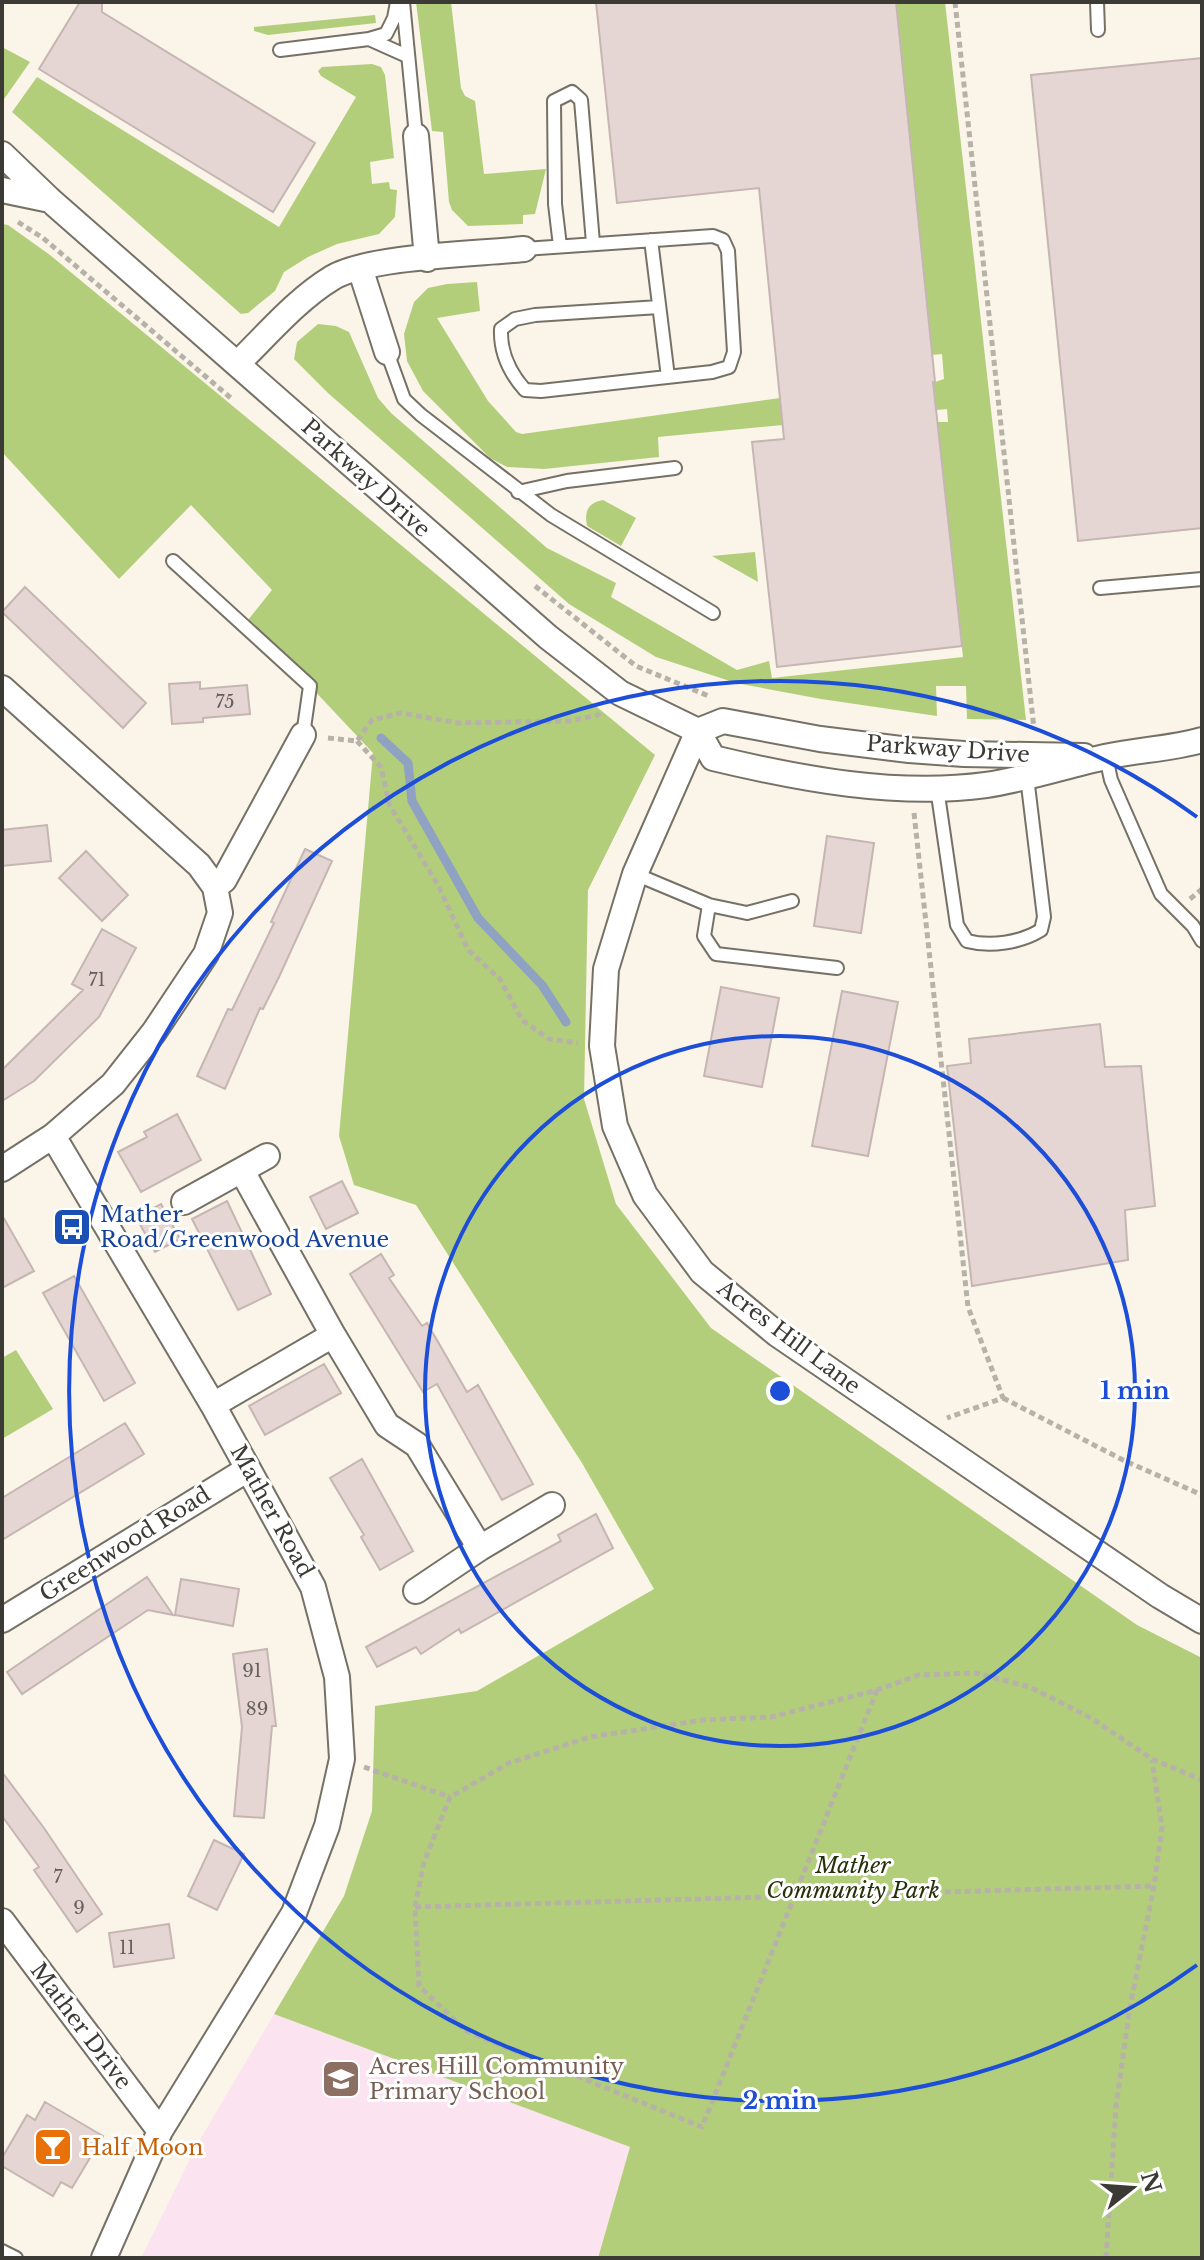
<svg xmlns="http://www.w3.org/2000/svg" width="1204" height="2260" viewBox="0 0 1204 2260" font-family="'Libre Baskerville',serif">
<rect width="100%" height="100%" fill="#faf5e8"/>
<path fill="#fbe4f0" d="M274,2014L630,2147L598,2258H141L198,2143Z"/>
<path fill="#b3ce7b" d="M416,2H451L461,88L465,96L475,101L484,174L546,169L535,214L523,215V224L468,226L452,210L449,202L443,132L432,131Z
M896,2H945L1026,720L967,719L966,686H936L937,716L821,699L736,683L656,657L569,604L328,393L294,359L297,342L318,324L336,326L349,332L378,398L391,413L547,548L616,583L611,597L737,670L769,661L772,678L963,657L937,422H948L947,409L658,437L659,457L544,469L507,467L490,458L423,391L407,361L404,334L414,302L428,288L447,284L477,282L480,311L437,318L488,401L516,432L522,434L780,398L935,382L944,379L942,354L932,355Z
M375,15L376,23L268,35L254,31V27Z
M2,47L30,62L2,102Z
M372,64L381,67L385,75L394,158L370,162L372,184L389,182L390,189L397,190L395,217L379,234L337,244L308,257L284,272L275,291L248,313L241,314L12,112L37,77L279,227L356,97L321,76L318,71L322,67Z
M2,224L8,225L50,255L655,755L588,890L584,1099L616,1204L711,1328L1137,1625L1202,1658V2258H598L630,2147L274,2014L344,1896L372,1811L375,1706L477,1691L654,1589L582,1463L416,1205L354,1185L339,1136L373,753L248,620L272,590L191,505L119,579L2,452Z
M603,500L636,518L621,546L587,526C584,511 588,503 603,500Z
M755,552L758,582L712,556Z
M16,1350L53,1409L2,1439V1358Z"/>
<g fill="none" stroke-linecap="round" stroke-linejoin="round">
<path stroke="#8fa2c2" stroke-width="9" d="M381,738L408,763L412,801L478,918L542,985L566,1022"/>
</g>
<path fill="#e6d6d3" stroke="#c5b6b3" stroke-width="2" d="M80,2H102V12L315,143L273,212L39,69Z
M596,2H896L935,382H933L962,646L777,667L752,442L784,439L759,188L617,203Z
M1202,58V528L1078,541L1031,75Z
M25,587L146,703L123,728L2,612Z
M200,682V689L247,685L250,714L203,718V722L172,724L169,684Z
M47,825L51,861L2,866V830Z
M827,836L874,843L861,933L814,926Z
M305,849L332,861L279,977L263,1009L260,1008L225,1089L197,1076L228,1009L232,1010L274,923L271,922Z
M86,851L128,895L102,921L59,878Z
M102,929L136,948L99,1017L34,1081L2,1101V1070L83,990L72,984Z
M721,987L779,998L762,1087L704,1076Z
M842,991L898,1002L868,1156L812,1146Z
M1100,1024L1105,1067L1141,1066L1155,1206L1125,1210L1128,1260L972,1286L947,1066L971,1063L969,1039Z
M177,1114L201,1160L141,1192L118,1152L147,1137L144,1132Z
M342,1181L358,1213L326,1229L310,1197Z
M227,1201L271,1294L238,1310L192,1219Z
M161,1204L180,1239L155,1252L136,1217Z
M2,1215L34,1271L2,1288Z
M381,1254L394,1275L389,1278L422,1326L427,1323L467,1392L478,1385L533,1484L502,1500L437,1384L423,1392L350,1274Z
M74,1276L135,1383L104,1401L43,1293Z
M324,1364L341,1393L265,1435L249,1406Z
M125,1423L144,1454L2,1540V1498Z
M362,1459L413,1551L380,1570L361,1537L364,1535L330,1478Z
M596,1514L613,1548L461,1633L459,1629L421,1654L416,1647L377,1667L366,1647L561,1541L558,1535Z
M147,1577L173,1615L148,1610L22,1694L7,1672Z
M181,1579L239,1589L233,1626L175,1615Z
M267,1649L276,1726H272L264,1818L234,1816L242,1727L233,1654Z
M2,1772L44,1828L102,1914L77,1932L34,1870L39,1867L2,1816Z
M214,1840L244,1854L217,1910L188,1896Z
M169,1924L174,1958L114,1967L109,1933Z
M45,2102L103,2136L72,2188L61,2182L53,2196L2,2166V2158L27,2115L35,2120Z"/>
<g fill="none" stroke-linecap="round" stroke-linejoin="round">
<g stroke="#767166" stroke-width="16">
<path id="service" d="M403,2L416,136
M1097,2L1098,30
M369,39L386,34L394,18L397,2
M280,50L369,39L407,56
M651,240L668,377
M560,246L555,204L554,101L572,92L581,100L593,243
M524,249L713,236L723,240L728,251L734,352L729,367L712,372L541,391L525,390C509,372 500,353 501,329L515,319L535,315L659,307
M387,352L404,399L421,415L551,515L713,613
M518,492L567,481L675,468
M173,561L310,686L303,735
M1100,588L1202,579
M1106,757L1111,780L1161,894L1193,926L1202,941
M937,788L957,925L967,941C990,947 1020,943 1041,930L1044,917L1027,777
M635,874L709,905L747,913L792,901
M709,905L704,936L716,954L837,968
M2,2251L16,2258"/>
</g>
<g stroke="#767166" stroke-width="28">
<path id="minor" d="M416,136L427,259
M2,154L50,200L548,637L620,693L698,731L713,758C801,779 896,797 986,785C1027,779 1065,766 1105,757C1137,750 1170,749 1202,740
M2,190L50,200
M360,268L387,352
M237,364C267,335 296,300 332,278C368,256 478,254 524,249
M2,688L199,865L215,887L220,913L206,954L154,1032L113,1084L53,1136L2,1169
M698,731L635,874L606,969L602,1046L615,1126L645,1195L702,1272L777,1334L1160,1596L1202,1621
M698,731L723,721L820,739L909,750L964,754L1084,756
M215,887L224,880L303,735
M53,1136L213,1405L313,1587L337,1677L342,1759L327,1826L294,1913L160,2131L104,2258
M242,1171L333,1335L387,1425L417,1445L480,1548
M184,1202L267,1156
M213,1405L333,1335
M416,1591L480,1548L552,1505
M2,1620L248,1469
M2,1921L160,2131"/>
</g>
<path stroke="#b6b2a8" stroke-width="5" stroke-dasharray="6 4" stroke-linecap="butt" d="M955,2L1034,729
M18,222L43,238L232,399
M535,586L636,666L711,697
M328,738L357,741L372,720L401,713L458,723L569,721L598,715L602,710
M357,741L381,767L389,804L438,885L468,950L500,979L522,1020L549,1039L578,1043
M914,813L968,1307L1003,1398L947,1418
M1190,899L1202,889
M1003,1398L1123,1460L1202,1495
M877,1690L702,2127L466,2031L419,1986L415,1907L424,1862L450,1797L509,1763L590,1737L703,1720L771,1717L877,1690L919,1675L976,1673L1030,1687L1091,1718L1152,1759L1202,1780
M364,1767L450,1797
M415,1907L1154,1886
M1106,2258L1116,2106L1130,2007L1154,1886L1162,1827L1152,1760"/>
<use href="#service" stroke="#fff" stroke-width="12"/>
<use href="#minor" stroke="#fff" stroke-width="24"/>
</g>
<g fill="none" stroke="#1d4ed8" stroke-width="4">
<circle cx="780" cy="1391" r="355"/>
<path d="M1197 1965A710 710 0 1 1 1197 817"/>
</g>
<defs>
<g id="bus-square" transform="scale(2)"><rect x="-9" y="-9" width="18" height="18" rx="4" fill="#1a4fb4" stroke="#fff"/><path d="M-5-6H5V4H4V6H2V4H-2V6H-4V4H-5ZM-3.5-4V0h7V-4ZM-3.5 1.2v1.5H-2V1.2ZM2 1.2v1.5H3.5V1.2Z" fill="#fff"/></g>
<g id="school-square" transform="scale(2)"><rect x="-9" y="-9" width="18" height="18" rx="4" fill="#8d6e63" stroke="#fff"/><path d="M0-5L7-2L0 1L-7-2ZM-4 1L0 2.5L4 1V4Q0 6-4 4Z" fill="#fff"/></g>
<g id="bar-square" transform="scale(2)"><rect x="-9" y="-9" width="18" height="18" rx="4" fill="#e8710a" stroke="#fff"/><path d="M-6-5H6L.8 .8V4.5H3.5V6h-7V4.5H-.8V.8Z" fill="#fff"/></g>
</defs>
<g fill-rule="evenodd">
<use href="#bus-square" x="72" y="1227"/>
<use href="#school-square" x="341" y="2079"/>
<use href="#bar-square" x="53" y="2147"/>
</g>
<g text-anchor="middle" dominant-baseline="central" stroke-width="6" stroke-linejoin="round" paint-order="stroke">
<g font-size="18" fill="#66615c">
<text x="225" y="702">75</text>
<text x="97" y="980">71</text>
<text x="252" y="1671">91</text>
<text x="257" y="1709">89</text>
<text x="58" y="1877">7</text>
<text x="79" y="1908">9</text>
<text x="127" y="1948">11</text>
</g>
<g font-size="22" fill="#3c3a35" stroke="#fff">
<text transform="translate(366 478) rotate(42)">Parkway Drive</text>
<text transform="translate(948 749) rotate(4)">Parkway Drive</text>
<text transform="translate(789 1337) rotate(37)">Acres Hill Lane</text>
<text transform="translate(272 1511) rotate(61)">Mather Road</text>
<text transform="translate(125 1544) rotate(-32)">Greenwood Road</text>
<text transform="translate(81 2026) rotate(53)">Mather Drive</text>
</g>
<g font-size="22" fill="#164399" stroke="#fff" text-anchor="start">
<text x="100" y="1214">Mather<tspan x="100" dy="25">Road/Greenwood Avenue</tspan></text>
</g>
<g font-size="22" font-style="italic" fill="#263009" stroke="#fff">
<text x="853" y="1865">Mather<tspan x="853" dy="25">Community Park</tspan></text>
</g>
<g font-size="22" fill="#785e54" stroke="#fff" text-anchor="start">
<text x="369" y="2066">Acres Hill Community<tspan x="369" dy="25">Primary School</tspan></text>
</g>
<g font-size="22" fill="#c56008" stroke="#fff" text-anchor="start">
<text x="81" y="2147">Half Moon</text>
</g>
</g>
<circle cx="780" cy="1391" r="12" fill="#1d4ed8" stroke="#fff" stroke-width="4"/>
<g font-size="24" text-anchor="middle" font-weight="bold" fill="#1d4ed8" stroke="#fff" stroke-width="6" stroke-linejoin="round" paint-order="stroke">
<text x="1135" y="1399">1 min</text>
<text x="780" y="2109">2 min</text>
</g>
<rect width="1204" height="2260" fill="none" stroke="#3c3a35" stroke-width="8"/>
<g transform="translate(1132 2188) rotate(73)" stroke="#ffffff" stroke-width="6" paint-order="stroke">
<path d="M0-6L14 30L0 20L-14 30Z" fill="#3c3a35"/>
<text y="-12" font-size="22" font-weight="bold" text-anchor="middle" fill="#3c3a35">N</text>
</g>
</svg>
